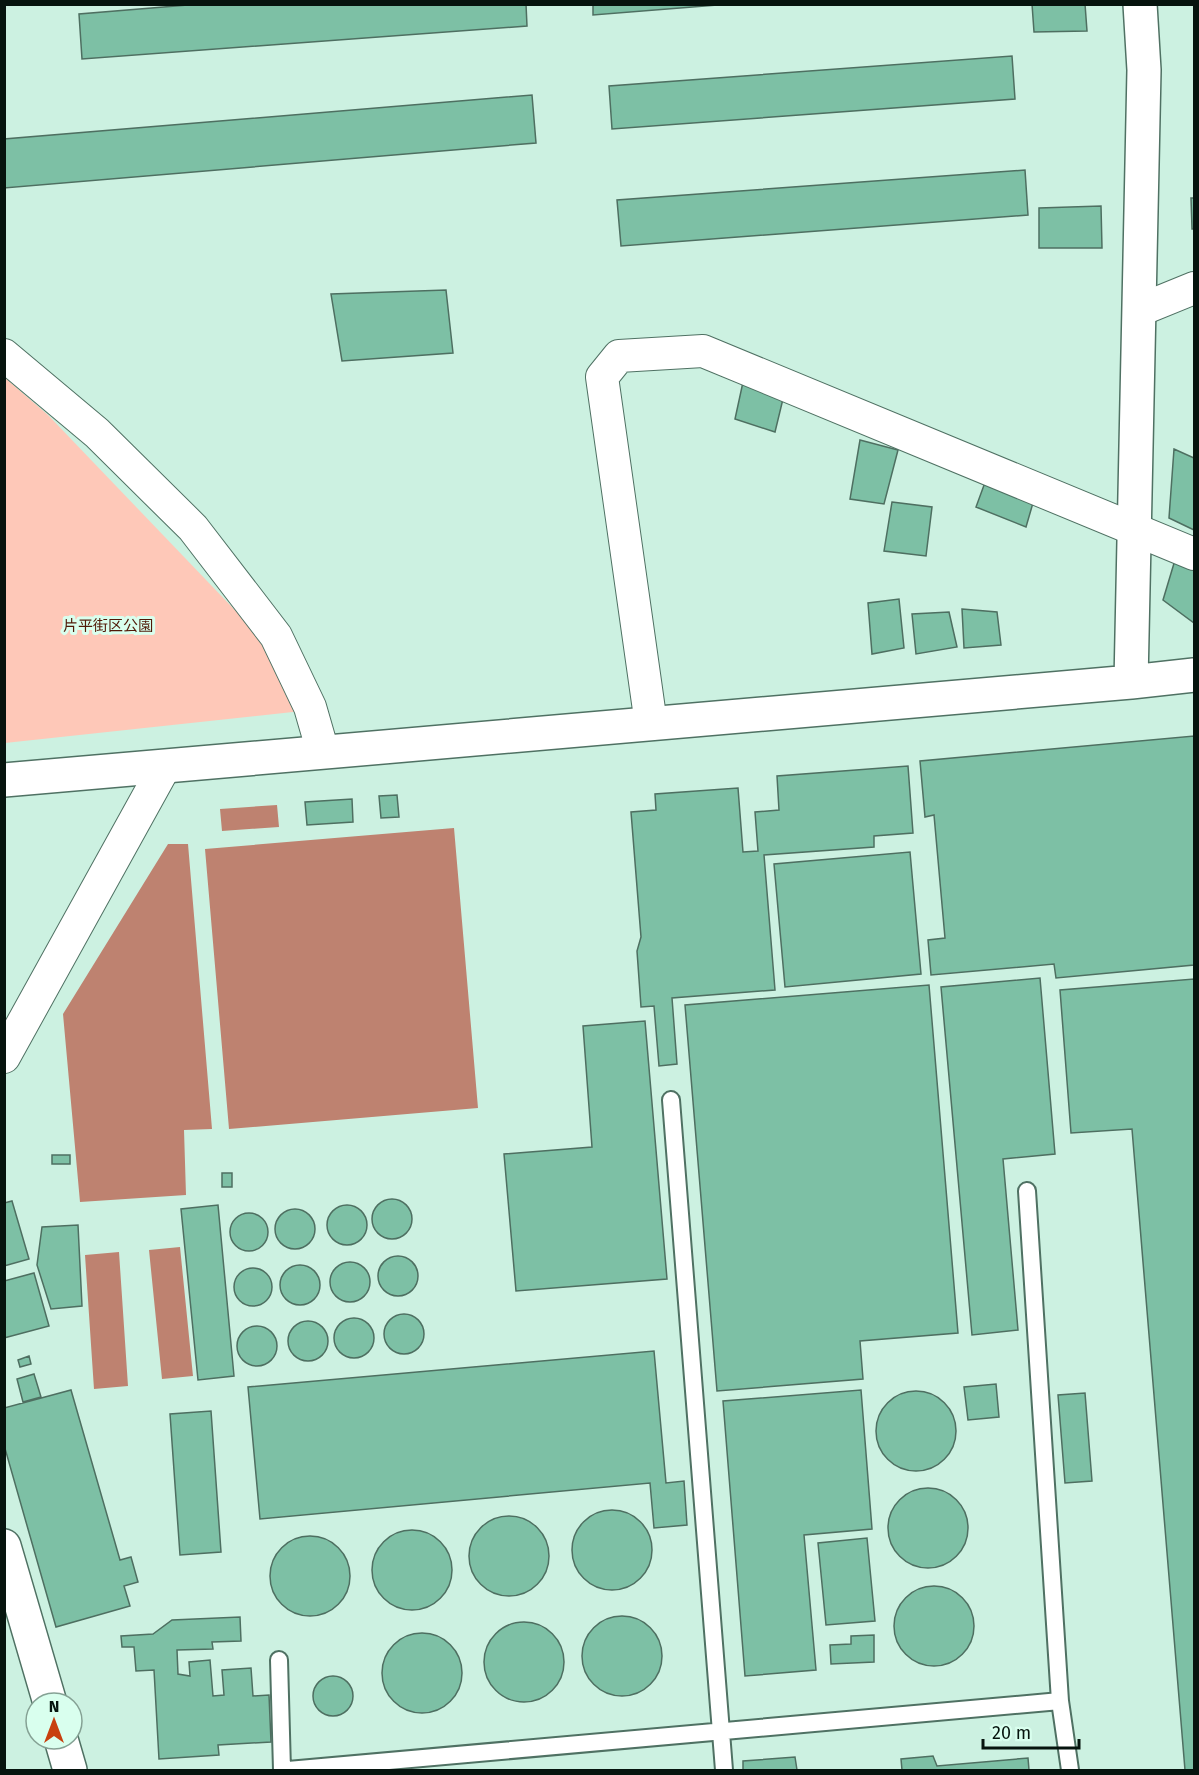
<svg xmlns="http://www.w3.org/2000/svg" width="1199" height="1775" viewBox="0 0 1199 1775" font-family="'Fira Sans','Noto Sans JP',sans-serif">
<rect width="100%" height="100%" fill="#ccf1e1"/>
<path fill="#fec8b8" d="M4,377L48,415L254,630L302,711L5,743Z"/>
<path fill="#be8270" d="M277,805L279,827L222,831L220,809Z
M454,828L478,1108L229,1129L205,849Z
M168,844H188L212,1129L184,1130L186,1195L80,1202L63,1014Z
M180,1247L193,1376L162,1379L149,1250Z
M119,1252L128,1386L94,1389L85,1255Z"/>
<path fill="#7dc0a5" stroke="#4e6f61" stroke-width="1.5" d="M200,4H526L527,26L82,59L79,14Z
M593,4H730L593,15Z
M1032,4H1085L1087,31L1034,32Z
M1012,56L1015,99L612,129L609,86Z
M532,95L536,143L4,188V139Z
M1025,170L1028,215L621,246L617,200Z
M1191,198H1194V229H1192Z
M1101,206L1102,248H1039V208Z
M446,290L453,353L342,361L331,294Z
M743,382L783,399L775,432L735,419Z
M860,440L898,450L884,504L850,499Z
M1174,449L1194,458V530L1169,518Z
M987,477L1035,496L1026,527L976,507Z
M892,502L932,507L926,556L884,551Z
M1175,560L1194,567V623L1163,600Z
M899,599L904,648L872,654L868,603Z
M962,609L997,612L1001,645L964,648Z
M949,612L957,647L916,654L912,614Z
M1194,736V965L1056,978L1054,964L931,975L928,940L945,938L934,815L925,817L920,761Z
M908,766L913,833L874,836V847L764,855L775,990L672,998L677,1064L659,1066L654,1006L641,1007L637,951L641,937L631,812L656,810L655,794L738,788L743,852L758,851L755,812L779,810L777,776Z
M397,795L399,817L381,818L379,796Z
M352,799L353,822L307,825L305,802Z
M910,852L921,974L785,987L774,864Z
M1040,978L1055,1154L1003,1159L1018,1330L972,1335L941,987Z
M1194,979V1770H1185L1132,1129L1071,1133L1060,990Z
M929,985L958,1333L860,1341L863,1379L717,1391L685,1005Z
M645,1021L667,1279L516,1291L504,1154L592,1147L583,1026Z
M52,1155H70V1164H52Z
M222,1173H232V1187H222Z
M372 1219a20 20 0 1 1 40 0a20 20 0 1 1-40 0Z
M12,1201L29,1259L4,1266V1203Z
M218,1205L234,1376L198,1380L181,1209Z
M327 1225a20 20 0 1 1 40 0a20 20 0 1 1-40 0Z
M275 1229a20 20 0 1 1 40 0a20 20 0 1 1-40 0Z
M230 1232a19 19 0 1 1 38 0a19 19 0 1 1-38 0Z
M78,1225L82,1306L51,1309L37,1265L42,1227Z
M378 1276a20 20 0 1 1 40 0a20 20 0 1 1-40 0Z
M330 1282a20 20 0 1 1 40 0a20 20 0 1 1-40 0Z
M280 1285a20 20 0 1 1 40 0a20 20 0 1 1-40 0Z
M234 1287a19 19 0 1 1 38 0a19 19 0 1 1-38 0Z
M34,1273L49,1326L4,1338V1281Z
M384 1334a20 20 0 1 1 40 0a20 20 0 1 1-40 0Z
M334 1338a20 20 0 1 1 40 0a20 20 0 1 1-40 0Z
M288 1341a20 20 0 1 1 40 0a20 20 0 1 1-40 0Z
M237 1346a20 20 0 1 1 40 0a20 20 0 1 1-40 0Z
M654,1351L666,1483L684,1481L687,1525L654,1528L650,1483L260,1519L248,1387Z
M29,1356L31,1364L20,1367L18,1360Z
M34,1374L41,1397L23,1402L17,1379Z
M996,1384L999,1417L968,1420L964,1387Z
M71,1390L120,1560L131,1557L138,1582L124,1586L130,1606L56,1627L4,1445V1408Z
M861,1390L872,1529L804,1535L816,1670L745,1676L723,1401Z
M876 1431a40 40 0 1 1 80 0a40 40 0 1 1-80 0Z
M1085,1393L1092,1481L1065,1483L1058,1395Z
M211,1411L221,1552L180,1555L170,1414Z
M888 1528a40 40 0 1 1 80 0a40 40 0 1 1-80 0Z
M572 1550a40 40 0 1 1 80 0a40 40 0 1 1-80 0Z
M469 1556a40 40 0 1 1 80 0a40 40 0 1 1-80 0Z
M372 1570a40 40 0 1 1 80 0a40 40 0 1 1-80 0Z
M270 1576a40 40 0 1 1 80 0a40 40 0 1 1-80 0Z
M867,1538L875,1621L826,1625L818,1543Z
M894 1626a40 40 0 1 1 80 0a40 40 0 1 1-80 0Z
M582 1656a40 40 0 1 1 80 0a40 40 0 1 1-80 0Z
M240,1617L241,1641L212,1642L213,1649L177,1650L178,1674L190,1676L189,1662L210,1660L213,1696L224,1695L222,1670L251,1668L253,1696L269,1695L271,1742L218,1745L219,1755L159,1759L154,1670L136,1671L134,1647H122L121,1636L153,1634L172,1620Z
M484 1662a40 40 0 1 1 80 0a40 40 0 1 1-80 0Z
M382 1673a40 40 0 1 1 80 0a40 40 0 1 1-80 0Z
M874,1635V1662L831,1664L830,1645L851,1644V1636Z
M313 1696a20 20 0 1 1 40 0a20 20 0 1 1-40 0Z
M933,1756L937,1766L1028,1758L1029,1770H902L901,1759Z
M795,1757L797,1770H743V1761Z"/>
<g fill="none" stroke-linecap="round" stroke-linejoin="round">
<g stroke="#4f7163" stroke-width="20">
<path id="lane" d="M671,1100L724,1770
M1027,1191L1060,1701L1070,1770
M279,1660L282,1770
M288,1770L1060,1701"/>
</g>
<g stroke="#4f7163" stroke-width="34">
<path id="street" d="M1140,310L1194,288
M4,355L97,433L193,528L276,636L310,707L323,752
M651,724L602,377L619,356L703,351L1194,554
M4,1057L165,766"/>
</g>
<g stroke="#4f7163" stroke-width="36">
<path id="secondary" d="M1131,682L1144,70L1140,4
M4,780L1131,682L1194,675
M4,1546L50,1703
M61,1739L70,1770"/>
</g>
<use href="#lane" stroke="#fff" stroke-width="16"/>
<use href="#street" stroke="#fff" stroke-width="32"/>
<use href="#secondary" stroke="#fff" stroke-width="33"/>
</g>
<g text-anchor="middle" dominant-baseline="central" stroke-width="6" stroke-linejoin="round" paint-order="stroke">
<g font-size="15" fill="#501907" stroke="#d9ffee">
<text x="108" y="626">片平街区公園</text>
</g>
</g>
<rect width="1199" height="1775" fill="none" stroke="#06140e" stroke-width="12"/>
<g transform="translate(54 1721)"><circle r="28" fill="#d9ffee" stroke="#85a194" stroke-width="1.5"/>
<path d="M0-4.5L10 22L0 15L-10 22Z" fill="#c8400e"/>
<text y="-9" font-size="16" font-weight="bold" text-anchor="middle" fill="#06140e">N</text>
</g>
<path d="M983 1739v9h96v-9" fill="none" stroke="#06140e" stroke-width="3"/>
<text x="992" y="1739" font-size="18" fill="#06140e" stroke="#d9ffee" stroke-width="4.5" paint-order="stroke">20 m</text>
</svg>
